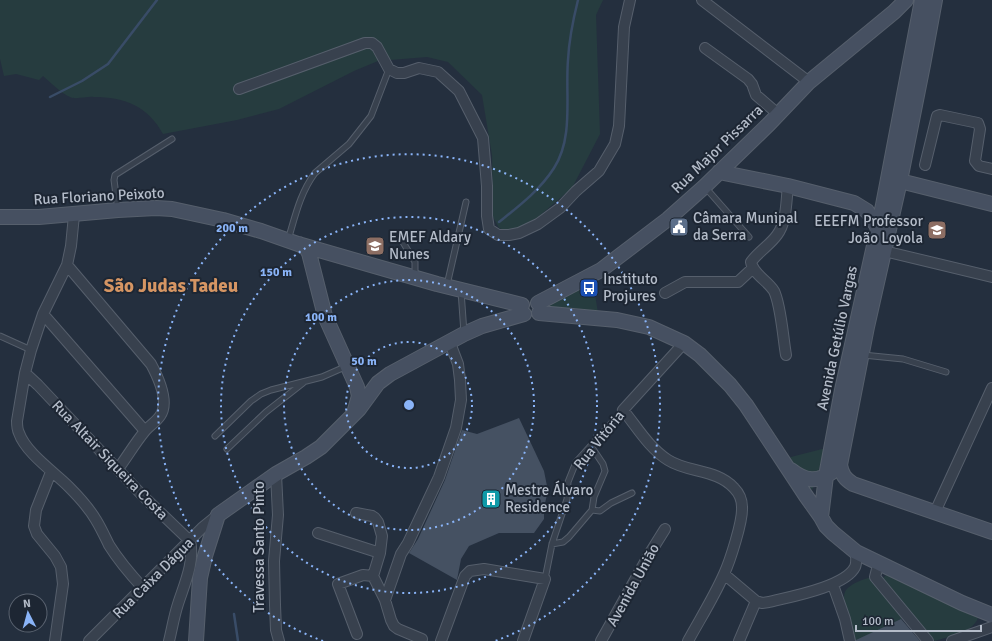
<svg xmlns="http://www.w3.org/2000/svg" width="992" height="641" viewBox="0 0 992 641" font-family="Signika,sans-serif">
<rect width="100%" height="100%" fill="#242f3e"/>
<path fill="#263c3f" d="M0,0H603L596,15L600,134L572,188L524,229L511,232L499,228L493,217L492,155L482,95L448,62L427,57L378,61L354,71L279,109L237,120L163,134C148,106 124,97 94,97C87,96 76,100 70,97C61,93 50,82 43,76L39,80L16,74L4,76L0,59Z
M593,282L598,313H546L547,304Z
M826,448L812,490L787,458Z
M886,575L978,618C972,633 950,636 935,641L883,578Z
M871,577L905,617L856,641C852,629 839,600 846,590C852,583 862,580 871,577Z"/>
<g fill="none" stroke-linecap="round" stroke-linejoin="round">
<path stroke="#394c67" stroke-width="2.5" d="M50,97L82,81L108,64L157,0
M499,222C519,206 540,190 554,168C574,137 565,95 568,60C569,40 573,20 578,0
M234,614L238,641"/>
</g>
<path fill="#455162" d="M519,418L544,471L548,491L544,507V519L534,533H499L469,546L461,559L457,580L409,553L418,539L445,480L462,430L477,434Z
M901,619L920,641H856V640Z"/>
<g fill="none" stroke-linecap="round" stroke-linejoin="round">
<g stroke="#565f6c" stroke-width="7">
<path id="lane" d="M705,187L749,237
M118,210L114,180L115,175L172,139
M401,239L415,262V277
M288,240C295,217 300,193 315,173L349,144L371,116L389,69
M447,285L466,202
M461,291L464,333
M0,336L31,350
M863,355L903,359L946,372
M215,436L251,401L261,394L271,390L322,377L347,366
M227,449L266,412L303,383
M592,510L600,511L611,503L632,493
M552,544L563,542L569,537L592,510L594,497L605,471L603,464L591,446
M545,579L552,544L567,499L568,482L576,462L623,410"/>
</g>
<g stroke="#565f6c" stroke-width="12">
<path id="street" d="M702,0L809,82
M705,48L748,79L752,84L756,95L778,114
M239,89L365,43H372L377,47L389,69L397,73H404L419,68L438,72L459,91L483,138L487,186V216L489,229L498,235H509L519,233L538,224L560,208L576,191L599,171L615,144L619,126L624,27L630,0
M925,165L937,116L940,115L978,123L980,129L975,161L979,166L992,169
M74,215L71,246L67,265L43,314L31,350L25,373L17,421C17,425 17,429 19,433C26,453 54,472 69,487C79,497 89,508 96,520C101,528 105,537 109,545C119,561 131,575 143,588
M884,251L992,277
M67,265L151,364C158,377 170,402 160,416C156,422 149,426 145,431C135,443 127,457 118,469
M665,293L685,282H738L753,268
M43,314L145,431
M684,343L623,410C637,427 649,448 668,460C688,473 717,469 734,488C739,493 742,500 742,507C743,521 730,561 724,574C714,597 700,619 688,641
M786,355C783,338 781,305 774,291C768,281 753,274 751,262C758,252 770,245 777,235C787,222 786,201 788,186
M25,373L38,385L142,495L190,541C195,562 184,585 178,604C174,616 172,629 169,641
M51,472L36,510L34,526L37,534L55,556L61,567L63,584L55,641
M276,474L278,515L274,561L275,605L276,630L279,641
M935,512L992,388
M356,513L372,516L375,518L378,522L382,536L380,553L373,576L385,600L391,620L394,626L398,629L422,639
M318,533L380,553
M885,565L877,569L875,577L928,641
M724,574L756,601
M833,585L845,619L850,641
M385,600L401,554L408,543L439,477L456,428L461,400L460,380L458,364L450,343
M357,634L338,584L363,575L373,576
M89,641L202,528L218,515
M441,641L465,576L470,571L484,569L545,579L523,641
M601,641L650,553L665,529
M739,641L756,601L762,603L769,602C789,597 845,587 855,567C857,563 856,556 856,552
M952,641L992,627"/>
</g>
<g stroke="#565f6c" stroke-width="16">
<path id="secondary" d="M922,0L883,205L842,390L826,476L821,517L826,526L833,533L856,552L962,603L992,615
M935,0L923,65L900,181L867,327L840,465C842,475 845,479 853,484L992,532
M719,172L788,186L854,203L867,211L878,228
M900,181L992,204
M0,217H39L118,210L156,208L172,209L223,220L261,231L298,244L437,284L522,305
M299,244L306,248L309,253L325,316L357,387L359,396L355,410
M538,303L601,270L668,219L704,187L769,124L809,82L894,12L906,0
M539,313L617,320L649,327L684,343L700,355L730,385L746,405L806,496L821,517
M791,470C805,481 817,483 832,472
M196,641L200,578L205,556L218,515L276,474L306,457L321,447L359,409L378,383L390,374L464,334L482,326L524,314"/>
</g>
<use href="#lane" stroke="#38414e" stroke-width="5"/>
<use href="#street" stroke="#38414e" stroke-width="10"/>
<use href="#secondary" stroke="#465061" stroke-width="14"/>
</g>
<g fill="none" stroke="#8ab4f8" stroke-width="2" stroke-dasharray="2 4">
<circle cx="409" cy="405" r="63"/>
<circle cx="409" cy="405" r="125"/>
<circle cx="409" cy="405" r="188"/>
<path d="M323 641A251 251 0 1 1 495 641"/>
</g>
<defs>
<g id="civic-square" transform="scale(1)"><rect x="-9" y="-9" width="18" height="18" rx="4" fill="#5c6f8a" stroke="#1d2633"/><path d="M-.6-6.5H3V-4.5H.6V-3L4-1V1h2V6H-6V1h2V-1L-.6-3ZM-1.2 2.5V6h2.4V2.5Z" fill="#fff"/></g>
<g id="school-square" transform="scale(1)"><rect x="-9" y="-9" width="18" height="18" rx="4" fill="#8d6e63" stroke="#1d2633"/><path d="M0-5L7-2L0 1L-7-2ZM-4 1L0 2.5L4 1V4Q0 6-4 4Z" fill="#fff"/></g>
<g id="bus-square" transform="scale(1)"><rect x="-9" y="-9" width="18" height="18" rx="4" fill="#1a4fb4" stroke="#1d2633"/><path d="M-5-6H5V4H4V6H2V4H-2V6H-4V4H-5ZM-3.5-4V0h7V-4ZM-3.5 1.2v1.5H-2V1.2ZM2 1.2v1.5H3.5V1.2Z" fill="#fff"/></g>
<g id="building-square" transform="scale(1)"><rect x="-9" y="-9" width="18" height="18" rx="4" fill="#0f9aa8" stroke="#1d2633"/><path d="M-4-6H4V6H1V3H-1V6H-4ZM-2.5-4.3h1.7v1.8h-1.7ZM.8-4.3h1.7v1.8H.8ZM-2.5-1h1.7V.8h-1.7ZM.8-1h1.7V.8H.8Z" fill="#fff"/></g>
</defs>
<g fill-rule="evenodd">
<use href="#civic-square" x="679" y="227"/>
<use href="#school-square" x="937" y="230"/>
<use href="#school-square" x="375" y="246"/>
<use href="#bus-square" x="589" y="288"/>
<use href="#building-square" x="491" y="499"/>
</g>
<g text-anchor="middle" dominant-baseline="central" stroke-width="4" stroke-linejoin="round" paint-order="stroke">
<g font-size="15" fill="#b4bcc9" stroke="#1d2633">
<text transform="translate(717 149) rotate(-44)">Rua Major Pissarra</text>
<text transform="translate(99 196) rotate(-3)">Rua Floriano Peixoto</text>
<text transform="translate(837 338) rotate(-78)">Avenida Getúlio Vargas</text>
<text transform="translate(599 440) rotate(-51)">Rua Vitória</text>
<text transform="translate(110 460) rotate(46)">Rua Altair Siqueira Costa</text>
<text transform="translate(259 547) rotate(-90)">Travessa Santo Pinto</text>
<text transform="translate(153 578) rotate(-45)">Rua Caixa Dágua</text>
<text transform="translate(633 585) rotate(-61)">Avenida União</text>
</g>
<g font-size="15" fill="#b4bcc9" stroke="#1d2633" text-anchor="start">
<text x="693" y="218">Câmara Munipal<tspan x="693" dy="17">da Serra</tspan></text>
<text x="923" y="221" text-anchor="end">EEEFM Professor<tspan x="923" dy="17">João Loyola</tspan></text>
<text x="389" y="237">EMEF Aldary<tspan x="389" dy="17">Nunes</tspan></text>
<text x="603" y="279">Instituto<tspan x="603" dy="17">Projures</tspan></text>
<text x="505" y="490">Mestre Álvaro<tspan x="505" dy="17">Residence</tspan></text>
</g>
<g font-size="19" font-weight="bold" fill="#d59563" stroke="#1d2633">
<text x="171" y="286">São Judas Tadeu</text>
</g>
</g>
<circle cx="409" cy="405" r="6" fill="#8ab4f8" stroke="#1d2633" stroke-width="2"/>
<g font-size="12" text-anchor="middle" font-weight="bold" fill="#8ab4f8" stroke="#1d2633" stroke-width="4" stroke-linejoin="round" paint-order="stroke">
<text x="232" y="232">200 m</text>
<text x="276" y="276">150 m</text>
<text x="321" y="321">100 m</text>
<text x="364" y="365">50 m</text>
</g>
<g transform="translate(28 613) rotate(354)"><circle r="19" fill="#1d2633" stroke="#59626f"/>
<path d="M0-3L7 15L0 10L-7 15Z" fill="#8ab4f8"/>
<text y="-6" font-size="11" font-weight="bold" text-anchor="middle" fill="#b4bcc9">N</text>
</g>
<path d="M856 625v6h125v-6" fill="none" stroke="#b4bcc9" stroke-width="2"/>
<text x="862" y="625" font-size="12" fill="#b4bcc9" stroke="#1d2633" stroke-width="3" paint-order="stroke">100 m</text>
</svg>
